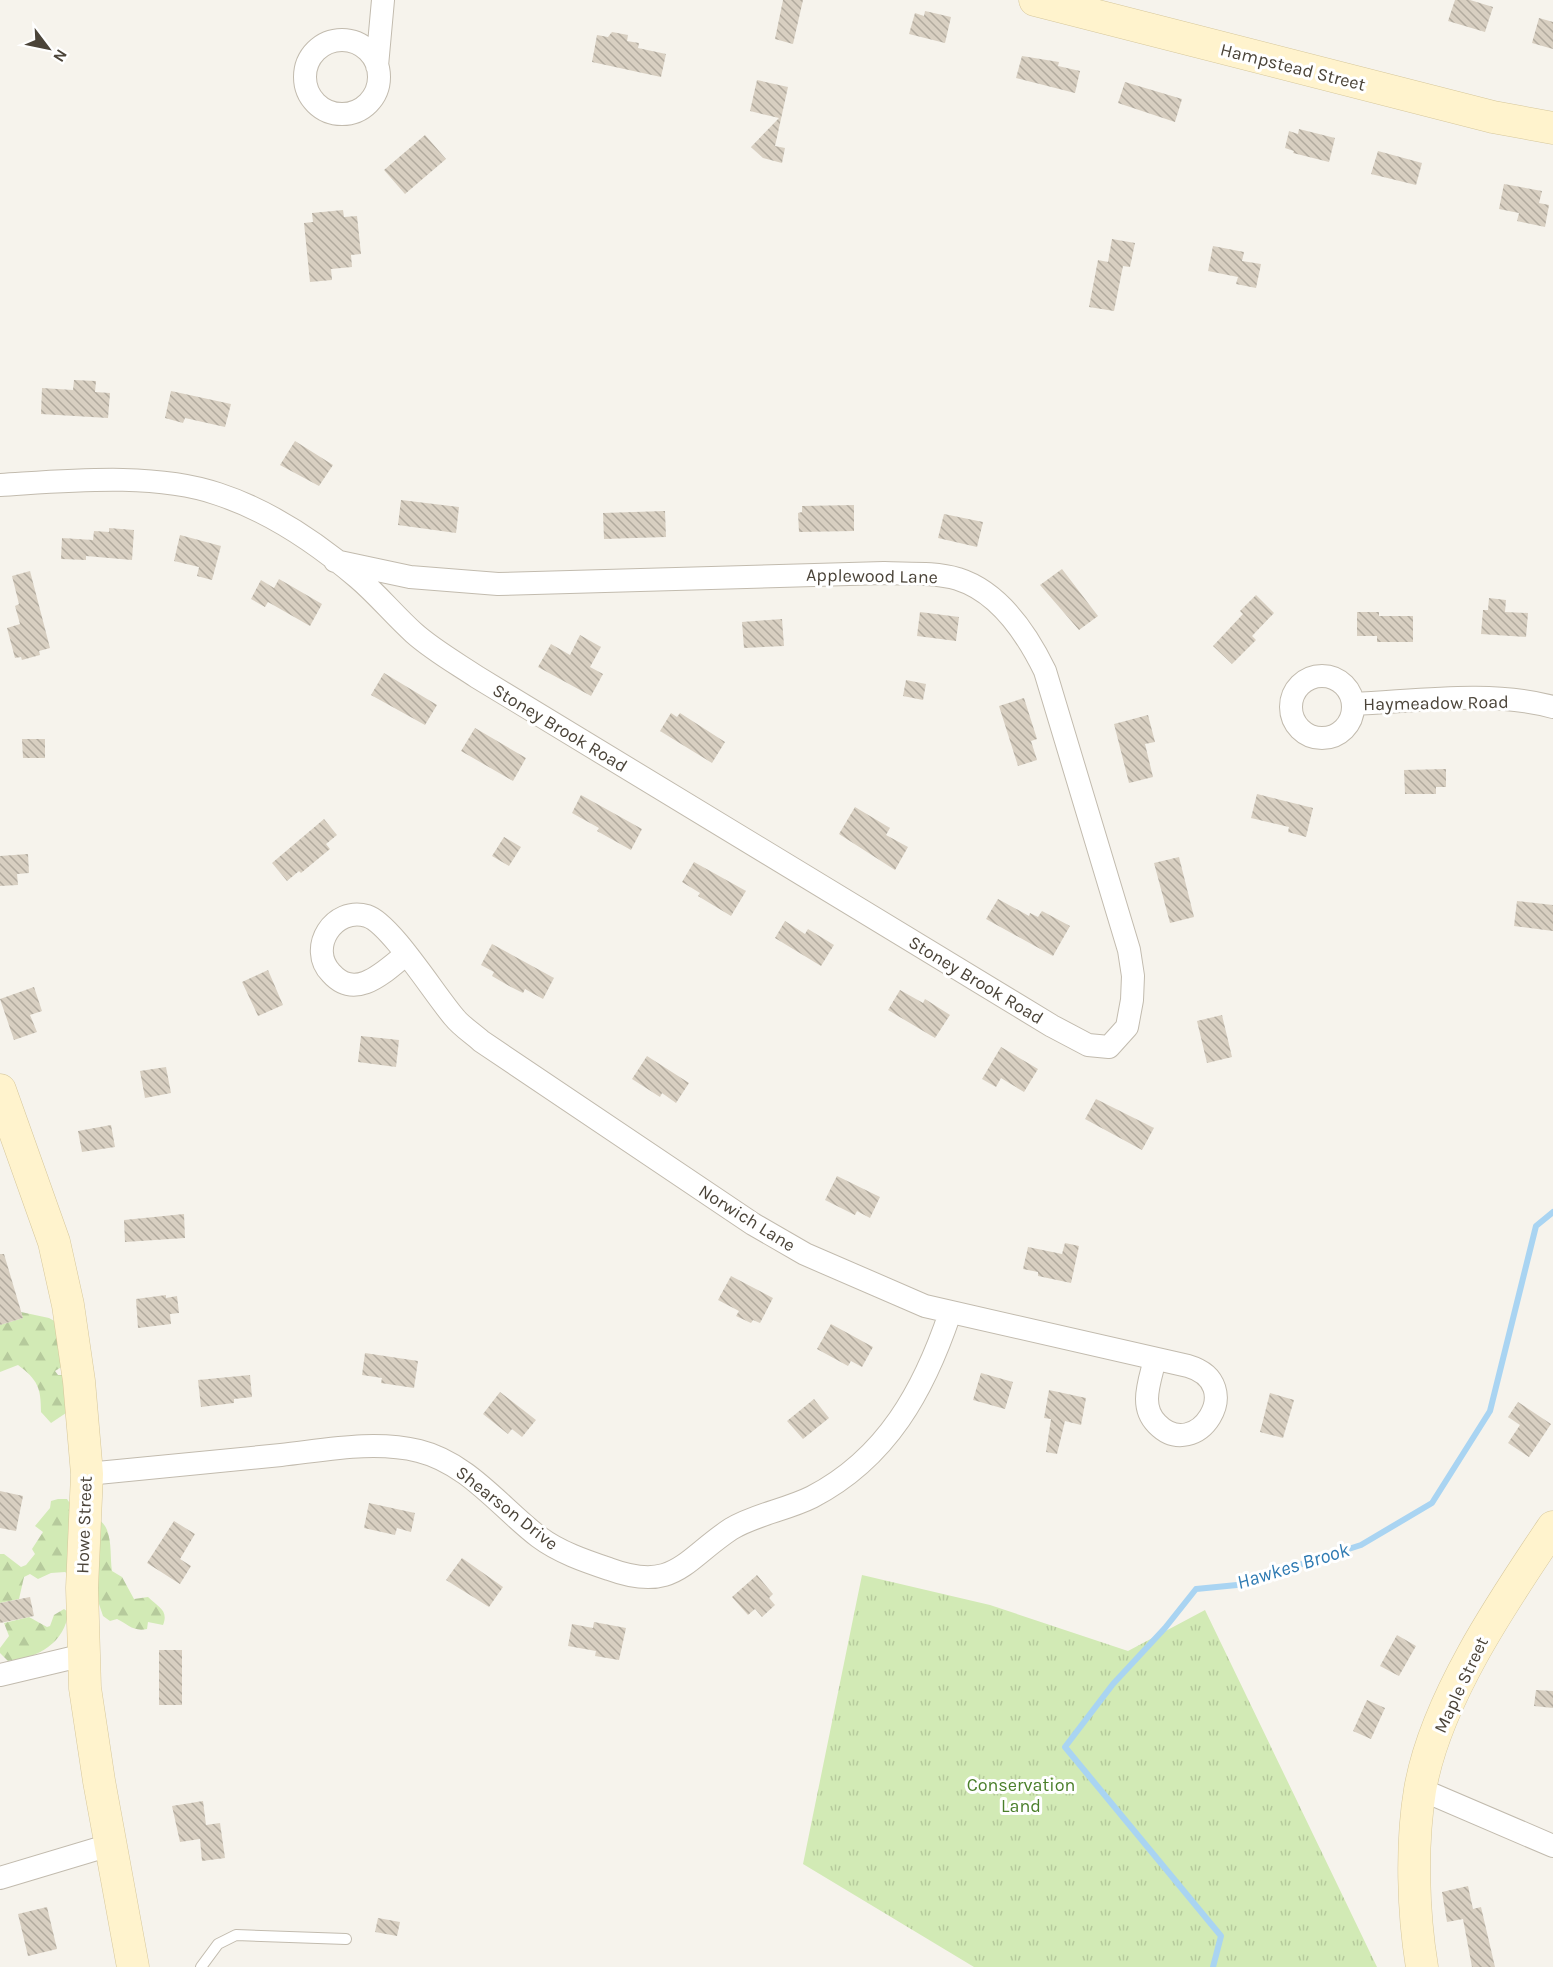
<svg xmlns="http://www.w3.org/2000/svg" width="1553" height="1967" viewBox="0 0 1553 1967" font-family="Karla,sans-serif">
<defs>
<pattern id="forest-firs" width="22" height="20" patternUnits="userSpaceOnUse" patternTransform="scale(1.5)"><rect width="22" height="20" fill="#d2eab5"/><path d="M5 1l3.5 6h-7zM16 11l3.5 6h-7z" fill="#b6ca9c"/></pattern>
<pattern id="park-tufts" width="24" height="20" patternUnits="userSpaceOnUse" patternTransform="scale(1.5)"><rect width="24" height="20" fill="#d2eab5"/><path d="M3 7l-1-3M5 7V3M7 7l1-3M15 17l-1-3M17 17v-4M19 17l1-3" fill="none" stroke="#b6ca9c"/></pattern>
<pattern id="building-back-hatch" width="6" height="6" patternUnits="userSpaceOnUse" patternTransform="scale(1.5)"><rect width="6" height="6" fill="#d8cfc1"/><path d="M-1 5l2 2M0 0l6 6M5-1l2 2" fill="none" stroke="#b1aa9e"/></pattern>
</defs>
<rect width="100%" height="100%" fill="#f6f3ec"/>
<path fill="url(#forest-firs)" d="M21,1312L49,1318L58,1323L63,1366L55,1371L58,1375H64L69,1411L51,1423L41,1412C41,1388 38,1380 18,1365L0,1372V1325L23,1318Z
M58,1499H67C76,1514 100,1512 107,1530C112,1543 110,1558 112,1571L122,1577L134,1599L148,1597C158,1607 169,1610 163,1625L148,1622L147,1629C133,1632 128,1624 117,1619L110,1621L103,1616L96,1595L65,1572L51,1573L38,1579L30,1574L24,1577L19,1599L0,1603V1554H4L21,1567L26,1565L35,1554L32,1549L43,1532L35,1526L50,1508L51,1501Z
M64,1609L68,1612C66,1642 37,1659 8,1661L0,1653V1648L9,1636L4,1623L29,1617L47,1627L50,1626L54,1615Z"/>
<path fill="url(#park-tufts)" d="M862,1575L990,1605L1128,1651L1205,1610L1377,1967H974L803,1864Z"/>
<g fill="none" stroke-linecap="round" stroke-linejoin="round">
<path stroke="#a9d4f2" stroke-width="6" d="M1213,1967L1221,1936L1065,1747L1113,1684L1165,1628L1196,1589L1237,1585L1361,1545L1432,1503L1490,1411L1536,1226L1553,1212"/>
</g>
<path fill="url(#building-back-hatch)" d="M783,0H803L793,44L775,39Z
M1455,0H1470L1493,7L1485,32L1448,21Z
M925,11L951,17L945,43L909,34L915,13L924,16Z
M1539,18L1553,22V49L1532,43Z
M612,32L628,35L627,41L639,43L638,48L666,54L661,77L592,62L597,35L608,37Z
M1022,56L1059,62L1058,66L1080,71L1075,93L1016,78Z
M757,80L788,87L775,146L785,148L782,163L763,158L751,147L779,118L750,111Z
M1125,82L1182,99L1175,122L1118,103Z
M1299,129L1335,138L1329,162L1293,153L1294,151L1285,148L1289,131L1298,134Z
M425,135L446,159L405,194L384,170Z
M1378,151L1422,163L1416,185L1371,174Z
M1504,184L1542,191L1539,203L1549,205L1545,227L1517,221L1519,213L1499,209Z
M343,210L344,217L357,216L361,254L351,255L352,267L331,269L332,280L310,282L304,223L313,222L312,213Z
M1112,239L1135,243L1130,267L1123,266L1114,311L1089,307L1098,260L1108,262Z
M1213,246L1244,252L1242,261L1261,264L1256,288L1236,284L1238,277L1208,271Z
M74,380L96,381L95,392L110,393L108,418L41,414L42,388L73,390Z
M171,391L231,404L225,427L185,418L183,423L165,418Z
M295,441L333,465L319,486L280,465Z
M401,500L459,507L456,533L398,525Z
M854,505V531L799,532L798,513L802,512V506Z
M665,511L666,537L604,539L603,513Z
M944,514L983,522L977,547L938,538Z
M109,528L134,530L132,560L86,556V560L61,559L62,538L93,540L94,531L109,532Z
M180,535L221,546L212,580L197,576L199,567L174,561Z
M1062,569L1098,616L1079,630L1040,585Z
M30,571L50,648L39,651L40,655L22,660L21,657L15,658L7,628L20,624L15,606L19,604L12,576Z
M279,579L322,604L310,626L268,602L265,607L251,599L261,580L274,588Z
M1256,595L1274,613L1252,636L1256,640L1232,664L1213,646L1243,614L1240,611Z
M1489,598L1506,600L1505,612L1528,613L1526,637L1481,634L1483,610H1488Z
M920,612L959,617L956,641L917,636Z
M1357,612H1379V616H1413V642H1377V636H1357Z
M782,619L784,646L744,648L742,622Z
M580,635L601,647L590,667L603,674L591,696L538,667L551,644L570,655Z
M384,673L437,705L425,725L371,695Z
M906,680L926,684L923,700L903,696Z
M1024,698L1037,739L1031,741L1037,760L1018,766L999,706Z
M671,713L677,717L680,713L725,742L712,763L660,731Z
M1148,715L1155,742L1145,744L1153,777L1129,783L1114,724Z
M475,728L526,758L513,781L461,751Z
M22,739H45V758H23Z
M1446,769V787H1436V794H1405L1404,770Z
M1257,794L1313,808L1306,837L1288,832L1289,827L1251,818Z
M581,795L642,829L631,850L597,831L599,828L572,813Z
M855,807L890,828L886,835L908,847L895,870L839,834Z
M324,819L337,835L326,844L330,849L301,873L299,871L287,881L272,863Z
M504,837L521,847L509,866L492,856Z
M28,854L29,873L17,874L18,885L0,886V856Z
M1179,857L1194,917L1170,923L1154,863Z
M694,862L746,891L731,916L698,896L700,893L682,882Z
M998,899L1029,916L1030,913L1038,917L1042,911L1070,926L1053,956L986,919Z
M1517,901L1553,905V931L1514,926Z
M785,921L805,934L808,929L834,945L821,966L775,938Z
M492,944L554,978L543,999L525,989L523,993L511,987L492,976L494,972L481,965Z
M268,970L283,1005L258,1016L242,982Z
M34,987L42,1011L30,1015L37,1032L14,1040L0,999Z
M900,990L923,1003L925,999L950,1015L935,1038L888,1010Z
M1222,1015L1232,1057L1207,1063L1197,1021Z
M361,1036L399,1040L396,1067L358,1062Z
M1001,1047L1038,1069L1024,1092L1001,1078L996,1087L982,1079Z
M647,1056L689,1083L676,1103L662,1093L660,1097L632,1079Z
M166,1067L171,1093L145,1098L140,1071Z
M1096,1099L1154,1128L1142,1150L1085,1119Z
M111,1125L115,1147L82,1152L78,1131Z
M837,1176L880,1197L870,1218L857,1211L855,1215L825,1200Z
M184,1214L185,1238L125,1242L124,1220Z
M1065,1243L1079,1246L1071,1283L1038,1276V1272L1023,1269L1028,1247L1062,1254Z
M0,1254H4L23,1318L0,1325Z
M731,1276L773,1298L760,1323L753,1320L751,1323L736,1316L739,1311L718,1300Z
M166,1295V1298L177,1296L179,1313L170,1314L171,1324L138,1328L136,1299Z
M831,1324L873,1347L862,1367L851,1361L848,1366L817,1349Z
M365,1353L418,1361L414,1388L381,1383L382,1378L362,1375Z
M981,1373L1013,1382L1005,1409L973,1400Z
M250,1375L252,1397L234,1399V1403L201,1407L198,1380Z
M1049,1390L1086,1398L1081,1425L1065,1421L1057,1454L1046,1452L1051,1419L1044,1418Z
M500,1392L536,1420L522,1437L512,1429L508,1434L483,1414Z
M1270,1393L1294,1400L1283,1438L1260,1432Z
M814,1399L829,1418L803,1439L787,1421Z
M1518,1402L1551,1424L1529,1457L1508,1443L1520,1425L1508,1417Z
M0,1491L23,1496L16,1531L0,1528Z
M369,1503L415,1513L411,1532L397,1528L395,1535L364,1528Z
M174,1521L195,1534L180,1559L191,1566L180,1584L147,1563Z
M462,1558L503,1587L489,1607L446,1580Z
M757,1575L773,1594L769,1598L775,1605L762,1617L755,1609L748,1615L732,1597Z
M30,1597L34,1616L0,1623V1603Z
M594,1622L626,1628L619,1660L595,1656L596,1651L568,1646L572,1624L593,1628Z
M1397,1635L1416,1646L1399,1676L1380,1666Z
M159,1650H182V1705H159Z
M1536,1690L1553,1691V1708L1534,1706Z
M1367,1700L1385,1708L1371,1739L1353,1731Z
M203,1801L206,1825L220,1823L225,1858L202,1861L200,1839L180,1842L172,1806Z
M1468,1886L1473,1909L1481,1907L1495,1967H1472L1463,1919L1447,1922L1442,1892Z
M47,1907L57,1949L28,1956L18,1914Z
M378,1918L400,1922L397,1936L375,1932Z"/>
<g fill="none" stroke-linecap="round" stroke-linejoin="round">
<g stroke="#c2bbae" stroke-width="12">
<path id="lane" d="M201,1967L218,1944L236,1935L346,1939"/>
</g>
<g stroke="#c2bbae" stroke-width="24">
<path id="street" d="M305 77a37 37 0 1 1 74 0a37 37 0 1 1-74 0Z
M377,66L383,0
M0,485C67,481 154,472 218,494C270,511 317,543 358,578C378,595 394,615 414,633C433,650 456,663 477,677L1052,1026L1088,1045L1109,1047L1127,1027L1132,1000L1133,976L1129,950L1045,671C1027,634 999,592 958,579C934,572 908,574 884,573L498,584L410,577L335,561
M1291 707a31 31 0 1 1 62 0a31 31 0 1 1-62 0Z
M1354,704C1419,701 1489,690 1553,707
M405,955C384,972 356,1001 331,973C307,948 334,906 367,916C390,923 435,995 454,1017C461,1026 472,1033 481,1041L753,1224L805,1254L925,1306L1188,1366C1249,1384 1196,1464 1157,1424C1151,1418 1147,1409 1147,1399C1147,1386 1152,1372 1155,1359
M87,1474C152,1468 217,1461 281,1455C326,1450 374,1440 419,1451C468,1463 501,1508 539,1537C559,1552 585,1561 609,1569C674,1593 684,1560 731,1529C756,1514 786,1510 812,1497C887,1458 924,1390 950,1313
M0,1675L84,1655
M1420,1789L1553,1846
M0,1878L110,1845"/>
</g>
<g stroke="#d6c79b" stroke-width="33">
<path id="secondary" d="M1035,0L1493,117L1553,128
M0,1090L54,1242L68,1305L79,1381L87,1474L82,1588L85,1688L99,1781L133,1967
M1422,1967C1413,1913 1411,1844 1420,1790C1435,1701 1503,1601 1553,1527"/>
</g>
<use href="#lane" stroke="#fff" stroke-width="10"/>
<use href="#street" stroke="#fff" stroke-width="22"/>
<use href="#secondary" stroke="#fff3cd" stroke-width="32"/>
</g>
<g text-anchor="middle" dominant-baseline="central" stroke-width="6" stroke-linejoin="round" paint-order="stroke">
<g font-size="18" fill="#4b4439" stroke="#fff">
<text transform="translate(1293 67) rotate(14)">Hampstead Street</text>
<text transform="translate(872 576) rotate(1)">Applewood Lane</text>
<text transform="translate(1436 703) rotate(-1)">Haymeadow Road</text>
<text transform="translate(560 728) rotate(31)">Stoney Brook Road</text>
<text transform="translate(976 980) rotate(31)">Stoney Brook Road</text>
<text transform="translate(747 1218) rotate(32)">Norwich Lane</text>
<text transform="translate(507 1508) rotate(38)">Shearson Drive</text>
<text transform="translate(84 1525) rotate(-88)">Howe Street</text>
<text transform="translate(1461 1685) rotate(-65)">Maple Street</text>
</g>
<g font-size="18" fill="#4a7f2a" stroke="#fff">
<text x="1021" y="1785">Conservation<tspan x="1021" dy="21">Land</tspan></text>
</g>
<g font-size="20" font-style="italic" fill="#2e7ab2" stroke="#fff">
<text transform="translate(1293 1566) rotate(-17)">Hawkes Brook</text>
</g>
</g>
<g transform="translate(48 48) rotate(122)" stroke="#ffffff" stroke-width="4.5" paint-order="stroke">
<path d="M0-4.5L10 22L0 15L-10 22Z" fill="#4b4439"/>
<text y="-9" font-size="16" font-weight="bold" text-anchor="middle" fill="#4b4439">N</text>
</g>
</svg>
